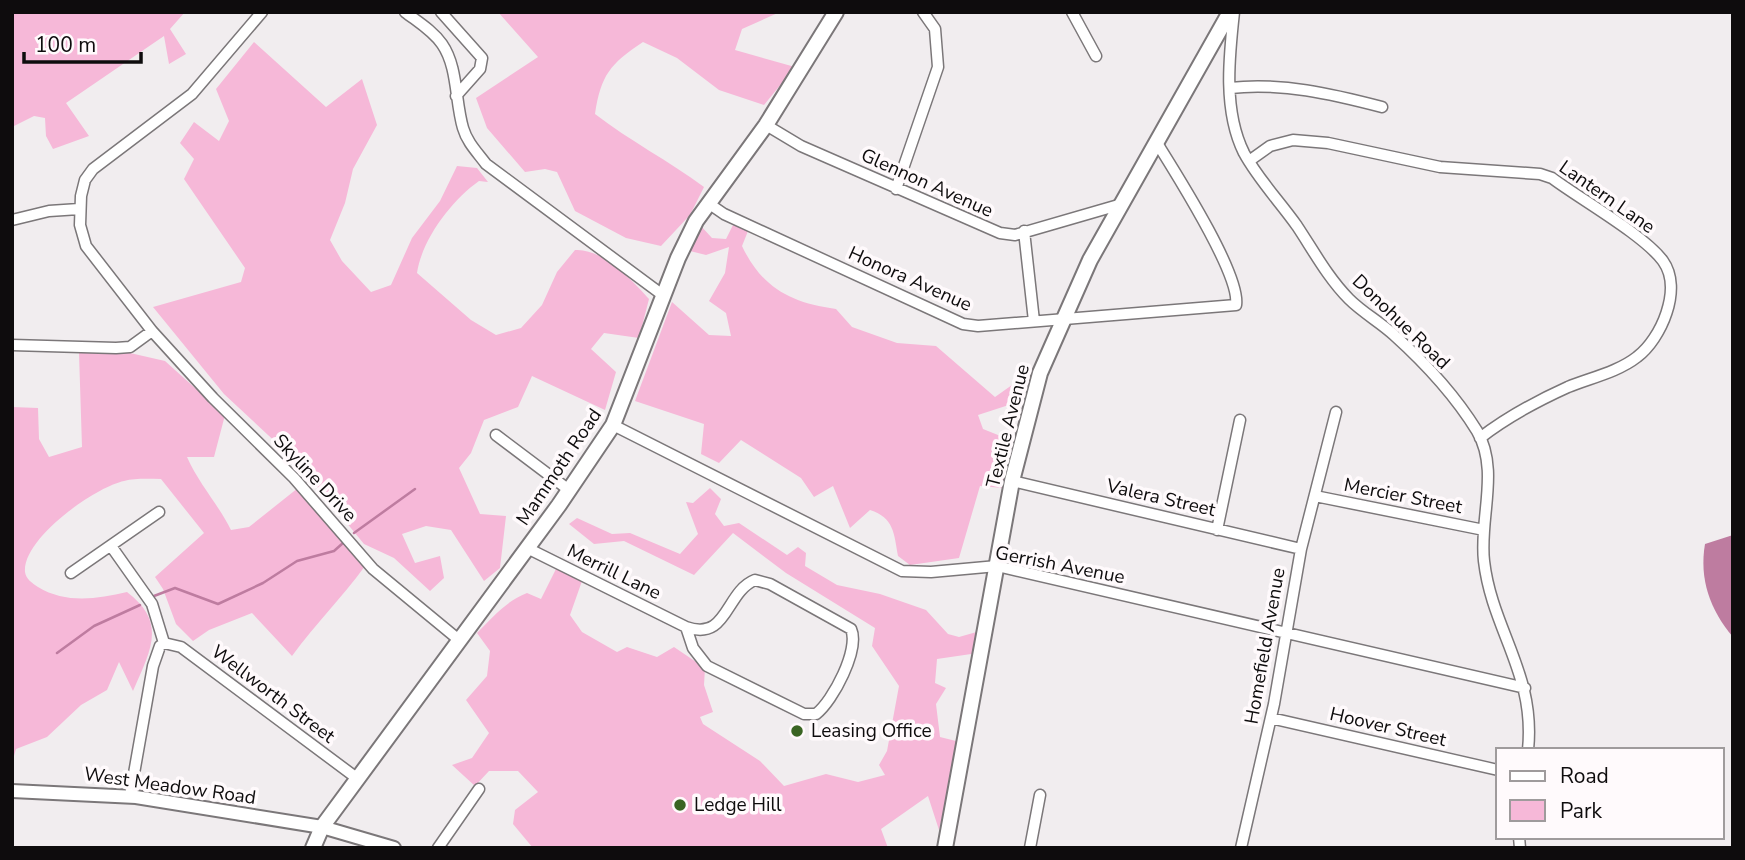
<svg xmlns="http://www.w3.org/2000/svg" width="1745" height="860" viewBox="0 0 1745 860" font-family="'Nunito Sans',sans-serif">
<rect width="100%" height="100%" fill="#f1edef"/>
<path fill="#f6b8d8" d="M12,12H185L170,29L186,54L169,64L164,36L66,103L89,136L53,149L46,136L45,118L34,116L12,127Z
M498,12H780L742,29L735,50L795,67L764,105L719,90L677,58L643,42C610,64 601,75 595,114C630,141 669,161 704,187L690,215L661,246L626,238L575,211L557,172L545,169L525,172L487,128L476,98L538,57Z
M254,42L326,107L362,79L377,125L353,169L345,203L330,240L342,261L371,292L391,285L412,238L440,201L457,166L477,168L488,182L479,181C452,200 422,239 417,273L471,320L496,335L521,328L542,305L557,272L575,250C602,248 632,280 649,299L639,338L604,333L591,349L616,372L605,410L532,376L518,407L484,420L471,453L459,468L480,514L506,516L500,568L484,581L451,530L426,526L402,534L415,563L440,556L444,578L430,591L394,558L364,544L296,461L224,394L153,307L241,282L245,268L184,179L194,159L180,143L194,122L219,141L229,121L216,89Z
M700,225L712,238L726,239L733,225L748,231L742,246C762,288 791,303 836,309L852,327L897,343L936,346L995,397L1019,380L1021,401L978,415L983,429L1008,439L1003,488L980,486L959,558L910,565L898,556C894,533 894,518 870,510L850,528L833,486L814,497L801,478L741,440L719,463L701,454L704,424L635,401L672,302L709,335L731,336L726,313L709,301L725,273L729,247L706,255L690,251Z
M79,353H130L165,361L225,415L214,457H187C199,484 218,504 231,530L249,527L298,488L365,566C342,598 315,624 292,656L252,613L209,630L193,641L176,624L163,589L155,577L204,533L161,479C149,479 135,478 124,481C95,487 22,539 25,572C26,579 32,583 38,587C66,604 97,599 127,592C168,623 150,651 133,691L119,662L107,690L81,705L47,737L16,749L12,763V407L38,408L39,439L49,457L82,447Z
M710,488L721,499L715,514L724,526L739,523L787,555L798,547L806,553L805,566L837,585L880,594L926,610L948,634L959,637L980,631L978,653L937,659L935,683L946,688L936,704L940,737L960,742L939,830L928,796L881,829L888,848H533L513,824L515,810L538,792L518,771H489L475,786L452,765L472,758L489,733L466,700L487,676L490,651L477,633C492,618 506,601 527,593L541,599L557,567L582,581L570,615L582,632L617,652L627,647L657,657L674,647L705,668L704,685L713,712L700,717L703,724L760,761L784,786L826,774L858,782L885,775L879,765L887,751L899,686L872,646L875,628L786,573L733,533L694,575L624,541L594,544L569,524L577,518L612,534L630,533L680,554L698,534L686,502L693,503Z"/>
<path fill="#be7ca0" d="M1733,535V637C1710,610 1699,579 1705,544Z"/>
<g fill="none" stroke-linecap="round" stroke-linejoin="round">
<path stroke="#be7ca0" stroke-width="2.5" d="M354,533L415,489
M154,596L175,588L218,604L263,583L297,561L334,551L343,543
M57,653L94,626L140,605"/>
<g stroke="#7b7779" stroke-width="13">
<path id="minor" d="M262,12L192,94L93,169L85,180L81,196L80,225L86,246L152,331L213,398L294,478L373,569L459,640
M405,12C418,22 432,30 442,44C458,67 455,101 463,128C467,142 477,152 486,164L664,296
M441,12L482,58L480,69L456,96
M1072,12L1096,56
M1234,12C1229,57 1223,111 1244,153C1258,179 1280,202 1297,226C1313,250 1328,278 1349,299C1363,313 1380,322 1394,335C1424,362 1456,397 1477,431C1500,470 1479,519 1484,561C1492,630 1536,674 1528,750
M1230,88C1281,82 1332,94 1382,107
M766,125L801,146L1000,233L1015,235L1122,204
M1249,161L1270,146L1293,140L1328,143L1440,167L1540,174L1552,178C1580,199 1644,235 1663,261C1683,289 1661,339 1637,357C1618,372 1590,378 1568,387C1537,401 1507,417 1480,438
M896,189L938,67L935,29L923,12
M708,203L724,214L963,324L978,326L1236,305C1241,275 1175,172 1157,143
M12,220L49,211L79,209
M1024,231L1034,321
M12,345L116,348L130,347L152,331
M613,425L902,571L931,572L997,566L1525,688
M496,435L569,490
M1012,481L1301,549
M1315,496L1484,530
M1217,530L1240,420
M111,546L152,604L164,643
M527,548L686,627L693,648L707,666L804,714H816C833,701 860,649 851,629L770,584L755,580C725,592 728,642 686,627
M71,573L159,512
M164,643L181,647L358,779
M1271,718L1498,770
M130,796L153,666L160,646L164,643
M1519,837L1520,848
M438,848L479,789
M1030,848L1040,795
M1241,848L1274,704L1301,549L1336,412"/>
</g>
<g stroke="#7b7779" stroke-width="16">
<path id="tertiary" d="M12,791L136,797L322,827L394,848"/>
</g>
<g stroke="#7b7779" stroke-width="18">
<path id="secondary" d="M313,848L322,827L559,505L613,425L678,258L696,221L766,125L836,12
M945,848L1012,481L1040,373L1090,260L1230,12"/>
</g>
<use href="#minor" stroke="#fff" stroke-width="10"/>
<use href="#tertiary" stroke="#fff" stroke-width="12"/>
<use href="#secondary" stroke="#fff" stroke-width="14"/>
</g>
<g fill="#3a6523" stroke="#fffafc" stroke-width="2.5">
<circle cx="797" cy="731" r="7"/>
<circle cx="680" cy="805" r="7"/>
</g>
<g text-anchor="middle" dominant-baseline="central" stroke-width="7" stroke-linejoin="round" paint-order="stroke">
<g font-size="19" fill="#0e0c0d" stroke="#fffafc">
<text transform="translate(927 183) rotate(24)">Glennon Avenue</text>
<text transform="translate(1607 197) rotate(35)">Lantern Lane</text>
<text transform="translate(910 279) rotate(24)">Honora Avenue</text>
<text transform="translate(1401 322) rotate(44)">Donohue Road</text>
<text transform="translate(1008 426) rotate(-76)">Textile Avenue</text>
<text transform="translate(559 467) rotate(-56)">Mammoth Road</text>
<text transform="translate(315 478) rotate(47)">Skyline Drive</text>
<text transform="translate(1403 496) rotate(11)">Mercier Street</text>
<text transform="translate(1161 498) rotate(13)">Valera Street</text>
<text transform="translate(1060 565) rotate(11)">Gerrish Avenue</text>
<text transform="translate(614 572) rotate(26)">Merrill Lane</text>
<text transform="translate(1265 646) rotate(-80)">Homefield Avenue</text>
<text transform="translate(273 694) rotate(37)">Wellworth Street</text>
<text transform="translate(1388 727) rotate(13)">Hoover Street</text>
<text transform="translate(170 786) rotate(8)">West Meadow Road</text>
</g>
<g font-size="19" fill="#0e0c0d" stroke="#fffafc" text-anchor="start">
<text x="811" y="731">Leasing Office</text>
<text x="694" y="805">Ledge Hill</text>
</g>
</g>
<rect width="1745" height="860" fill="none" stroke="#0e0c0d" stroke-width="28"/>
<rect x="1496" y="748" width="228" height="91" fill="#fffafc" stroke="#9f9b9c" stroke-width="2"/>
<rect x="1510" y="771" width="35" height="10" fill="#ffffff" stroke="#9f9b9c" stroke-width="2"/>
<text x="1560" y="783" font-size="21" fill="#0e0c0d">Road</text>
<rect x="1510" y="800" width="35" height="21" fill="#f6b8d8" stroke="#9f9b9c" stroke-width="2"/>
<text x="1560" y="818" font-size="21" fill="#0e0c0d">Park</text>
<path d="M24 52v10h117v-10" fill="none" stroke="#0e0c0d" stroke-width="3.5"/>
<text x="35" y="52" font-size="21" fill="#0e0c0d" stroke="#fffafc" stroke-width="5" paint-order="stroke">100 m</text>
</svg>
